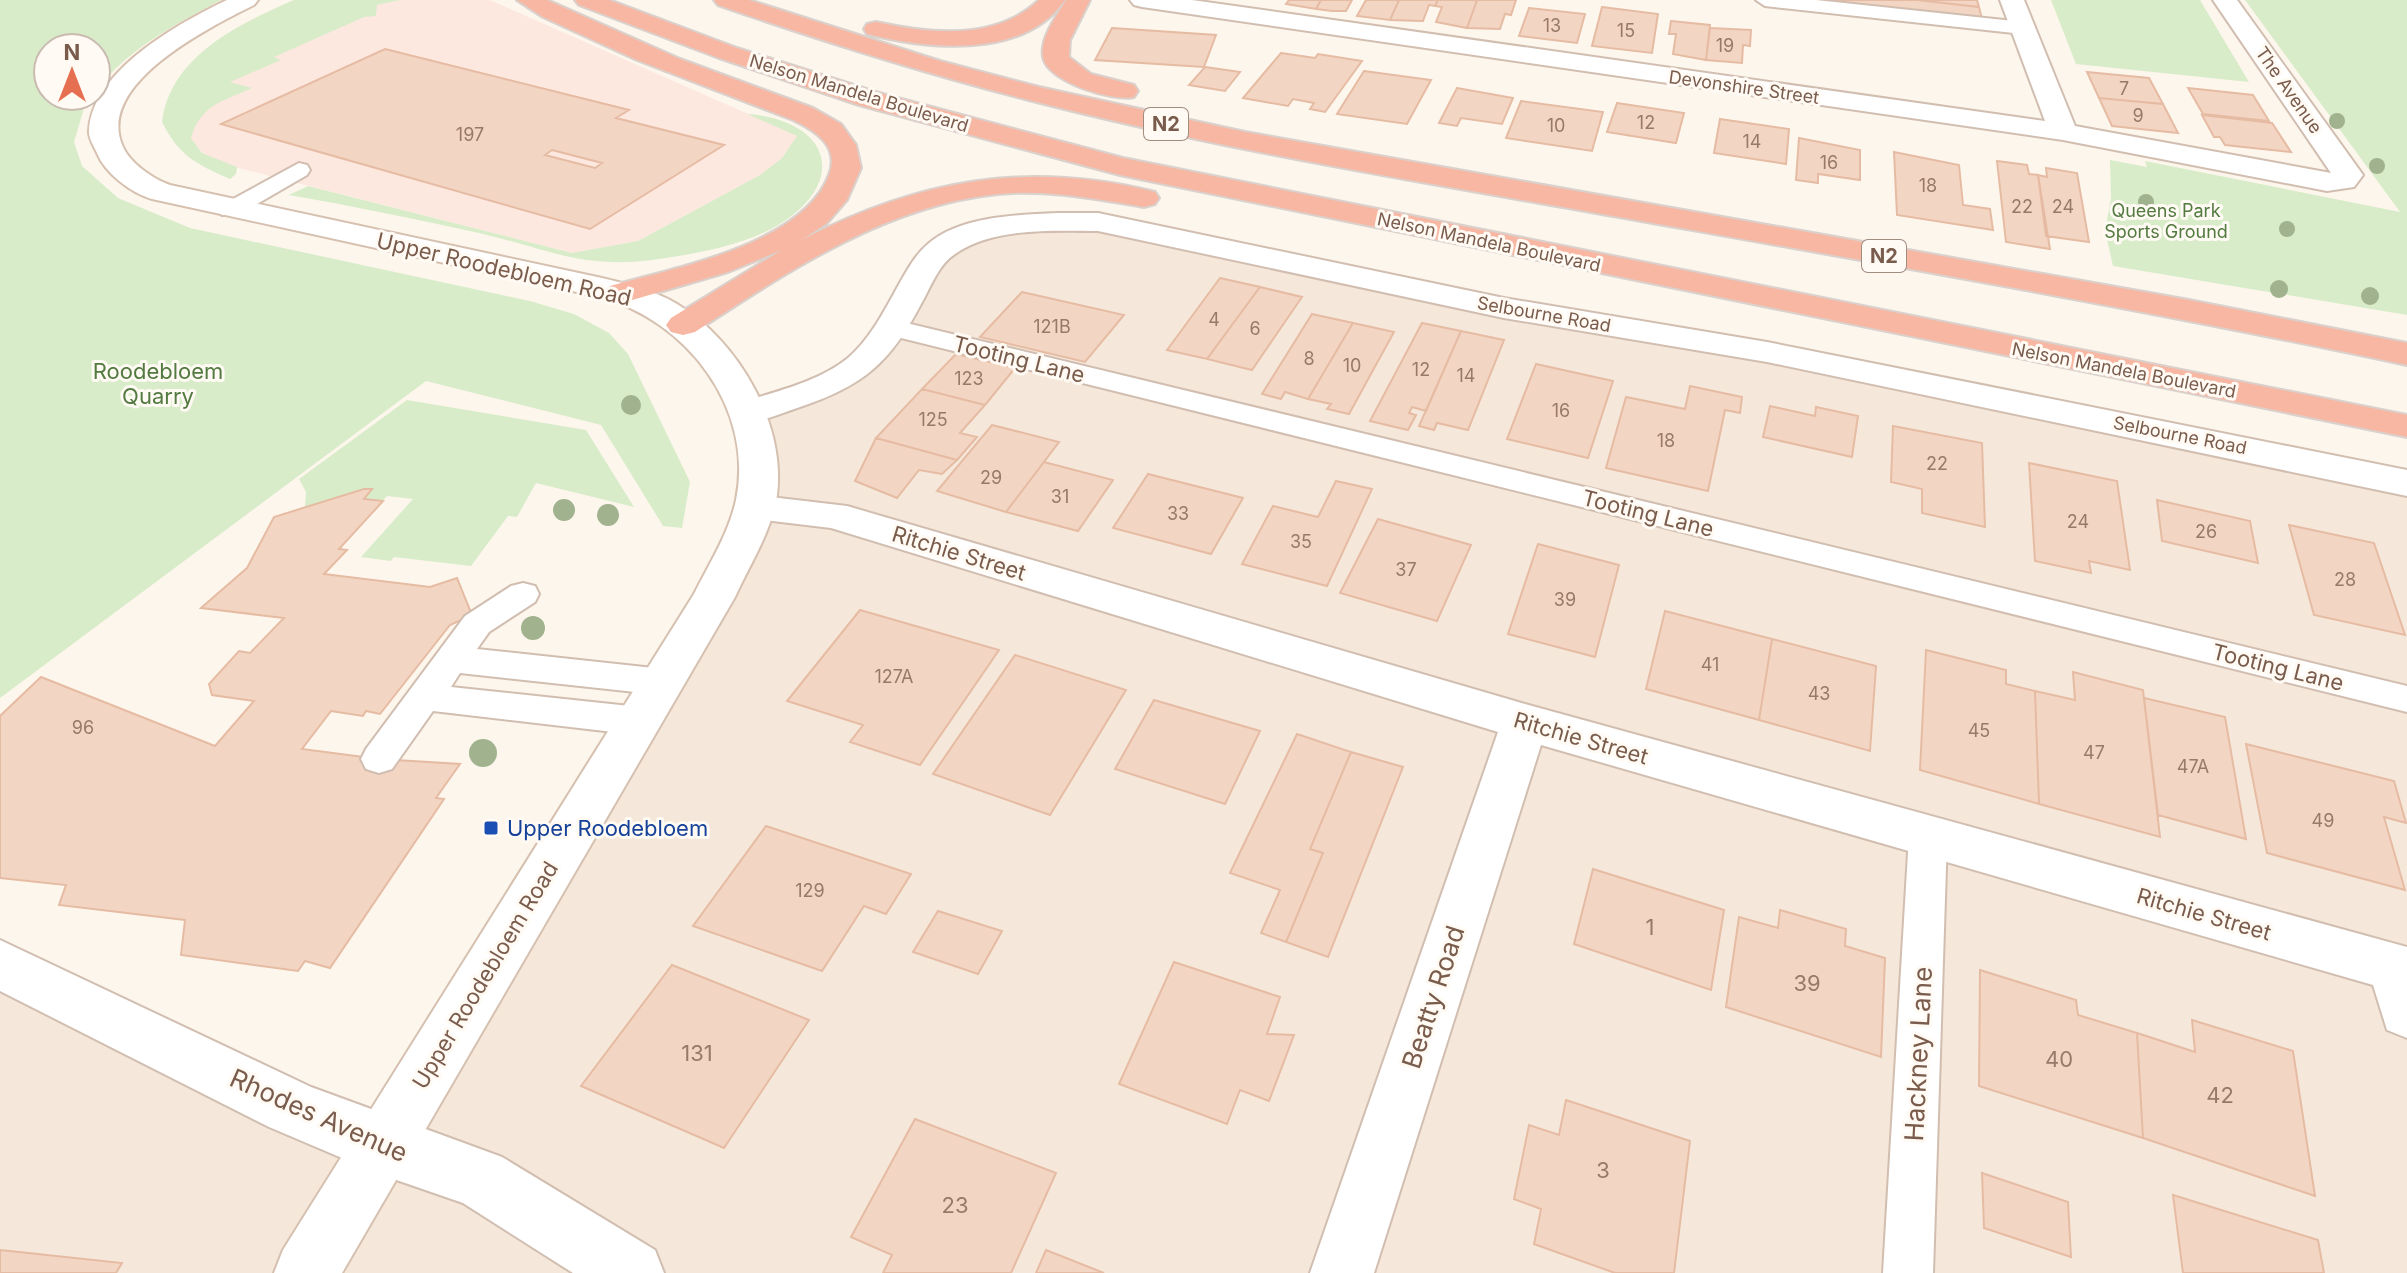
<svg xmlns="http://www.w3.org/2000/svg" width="2407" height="1273" viewBox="0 0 2407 1273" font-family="Inter,sans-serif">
<rect width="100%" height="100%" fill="#fdf6ec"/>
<path fill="#f5e8da" d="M1045,220L2407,483V1273H0V964L382,1145L754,508L749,412L861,365L963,237Z"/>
<path fill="#fde8e0" d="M400,0H490L798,136L782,158L760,175L638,241L572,253L223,164L202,153L191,138L196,119L222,79L371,6Z"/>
<path fill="#d8ecc9" d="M0,0H221C175,25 128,48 96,91V48H48V96H92L85,105L74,142L82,166L118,198L190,228L530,301L574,314L609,333L628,354L690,482L682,528L663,526L601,425L426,381L0,698Z
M294,0H400L377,5L376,16L364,17L274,57L281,60L230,82L252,88C222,102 201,104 191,138L202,153L237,167L236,174L230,179C196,164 179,156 162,122C170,56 239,24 294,0Z
M2051,0H2200L2249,82L2076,64Z
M2245,0H2407V315L2113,266L2105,231L2111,198L2110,160L2147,167L2145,161L2400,212Z
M747,114C826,119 852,178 780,224C744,246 693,254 652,260C580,269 545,248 479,233C416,219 352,206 289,195L308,186L572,253L638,241L760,175L782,158L797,136Z
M407,400L586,430L634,507L536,483L517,517L508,516L471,566L394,557L391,561L361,557L413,499L387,496L340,548L347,550L284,618L201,608L247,568L274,517L305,507L306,492L299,479Z"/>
<path fill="#f3d5c3" stroke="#e6bba3" stroke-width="2" fill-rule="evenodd" d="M1289,0H1321L1316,9L1286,4Z
M1321,0H1352L1346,11H1332L1316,9Z
M1366,0H1399L1390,20L1357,16Z
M1399,0H1438L1435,6L1429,5L1423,21L1390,20Z
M1438,0H1477L1467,28L1436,22L1442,7L1435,6Z
M1477,0H1516L1511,15L1505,14L1500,29L1467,28Z
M1825,0H1917L1979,7L1982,19Z
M1917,0H1977L1979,7Z
M1602,7L1658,14L1652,53L1592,46Z
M1529,8L1585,14L1577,43L1519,36Z
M1671,21L1710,25L1706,60L1673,54L1676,34H1669Z
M1112,28L1216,35L1204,67L1095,60Z
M1710,28L1751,30L1750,46L1743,45L1742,63L1706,60Z
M385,49L629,110L616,118L724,145L590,229L221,124ZM552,150L602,163L595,168L545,155Z
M1281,53L1315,58L1318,54L1362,61L1325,112L1310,109L1314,103L1293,99L1288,106L1243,98Z
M1205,67L1240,72L1225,91L1189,85Z
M1364,71L1431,80L1407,124L1337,114Z
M2087,72L2149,78L2163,104L2099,98Z
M1457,88L1513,98L1502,124L1461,118L1457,126L1439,123Z
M2188,88L2253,95L2269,121L2203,114Z
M2099,98L2163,104L2178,133L2112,126Z
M1521,101L1603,112L1592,151L1506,138Z
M1617,103L1684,113L1676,143L1607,132Z
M2202,115L2272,123L2291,152L2225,145L2220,137H2214Z
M1720,119L1789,129L1786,164L1714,153Z
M1799,138L1860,150V180L1818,174V183L1796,180Z
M1894,152L1959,165L1963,205L1990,209L1993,230L1897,215Z
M1997,161L2027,165L2029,174L2038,175L2050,249L2006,242Z
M2046,168L2077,173L2089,242L2046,236L2038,175L2047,177Z
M1220,278L1260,287L1207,359L1167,350Z
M1260,287L1302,297L1252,370L1207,359Z
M1022,292L1124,315L1085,362L980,337Z
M1312,314L1353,323L1308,399L1285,392L1281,399L1262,394Z
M1353,323L1394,332L1349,414L1327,409L1331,404L1308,399Z
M1422,323L1461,331L1426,411L1412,407L1409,413L1416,415L1408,430L1370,421Z
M1461,331L1504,340L1468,430L1437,423L1434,430L1419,426Z
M956,354L1015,368L985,405L922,389Z
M1536,364L1613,381L1588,458L1507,439Z
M1690,386L1742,397L1740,413L1725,410L1708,491L1606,468L1626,397L1685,409Z
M922,389L985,405L960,433L977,437L957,460L876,438Z
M1770,406L1815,416L1816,407L1858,416L1852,457L1763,437Z
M992,425L1059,442L1006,512L937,491Z
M1893,426L1982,443L1985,527L1922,513V489L1891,482Z
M876,438L957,460L942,474L919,470L897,498L855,481Z
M1044,462L1113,480L1078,531L1006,512Z
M2029,463L2117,481L2130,570L2089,561L2091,573L2035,561Z
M1148,474L1243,498L1211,554L1113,528Z
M1336,481L1372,489L1327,586L1242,564L1273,506L1318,517Z
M364,489H372L364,499L383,501L339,549L347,550L324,574L430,587L457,578L472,615L450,625L380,714L366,711L363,716L331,711L302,749L379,759L460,764L436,798L444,799L330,968L305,961L298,971L181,955L185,920L59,905L66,885L0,878V716L41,677L215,746L254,701L212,695L209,684L239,651L250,653L284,618L201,608L247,568L274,517Z
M2157,500L2250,521L2258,563L2162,541Z
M1378,519L1471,545L1437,621L1340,593Z
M2289,525L2374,543L2405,635L2314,615Z
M1538,544L1619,565L1595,657L1508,634Z
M860,610L999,650L920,765L850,742L863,725L787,701Z
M1665,611L1772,639L1759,720L1646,689Z
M1772,639L1876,666L1870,751L1759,720Z
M1926,650L2006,670V684L2035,691L2039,804L1920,770Z
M1015,655L1126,690L1050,815L933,774Z
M2073,672L2143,690L2160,837L2039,804L2035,691L2075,700Z
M2144,698L2225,717L2246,839L2158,815Z
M1154,700L1260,731L1225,804L1115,769Z
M1297,734L1351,752L1310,849L1323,853L1286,942L1261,933L1280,890L1230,873Z
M2246,744L2394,781L2406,823L2384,817L2405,890L2267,853Z
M1351,752L1403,767L1328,957L1286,942L1323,853L1310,849Z
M766,826L911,874L886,914L864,906L822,971L693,926Z
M1593,869L1724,910L1711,990L1574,944Z
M1780,910L1846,929L1845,946L1885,958L1881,1057L1726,1007L1739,917L1778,928Z
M938,911L1002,931L978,974L913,952Z
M1174,962L1280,997L1267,1034L1294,1035L1269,1101L1240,1090L1227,1124L1119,1084Z
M672,965L809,1020L724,1148L581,1086Z
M1980,970L2076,1000L2078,1015L2137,1033L2143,1138L1979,1086Z
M2192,1020L2293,1051L2315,1196L2143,1138L2137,1033L2195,1052Z
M1566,1100L1690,1141L1674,1273H1615L1534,1244L1541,1209L1514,1199L1529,1125L1559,1135Z
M915,1119L1056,1173L1011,1273H883L892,1255L851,1237Z
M1982,1173L2068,1202L2071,1257L1984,1228Z
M2173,1195L2318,1240L2324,1273H2183Z
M0,1250L122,1263L116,1273H0Z
M1046,1250L1104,1273H1036Z"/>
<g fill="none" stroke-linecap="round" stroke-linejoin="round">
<g stroke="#d1beb0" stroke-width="4">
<path id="lane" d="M1756,0H1816L2023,22L2033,28L2023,34L1765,6Z
M299,163L307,165L310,170L307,175L238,215H222L218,210L222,205Z
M890,319L2407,686V712L881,333L877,327L881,321Z
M523,583L535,586L539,594L535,602L489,632L477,649L663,669L675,673L681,682L675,691L663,695L460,673L451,687L639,707L652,711L657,721L652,731L639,735L433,711L392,769L379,773L366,769L361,759L366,749L465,616L511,586Z
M1928,820L1942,825L1947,836L1933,1273H1883L1909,836L1914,825Z"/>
</g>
<g stroke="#d1beb0" stroke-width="4">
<path id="street" d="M1130,0H1192L2045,121L2000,0H2024L2075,126L2331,173L2213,0H2237L2363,175L2354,187L2327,191L2063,140L1142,7L1134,5Z
M1057,213H1098L1504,298L1767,342L2407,470V496L1767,362L1504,318L1098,231C1053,231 994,227 955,254C938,265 931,287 921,304C890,363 863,386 800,407C779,414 758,425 736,420L731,412L736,404C773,392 817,383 848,358C870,339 883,313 897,288C906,272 914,256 928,244C960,216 1017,215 1057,213Z
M754,495L847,506L1525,704L2407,947V1038L2387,1030L2373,985L1541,745L1374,1273H1310L1498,732L831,528L740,517L734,508L740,499Z
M0,940L311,1087L502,1157L655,1250L664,1273H573L463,1203L382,1175L269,1127L0,991Z"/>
</g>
<g stroke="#d6c0b0" stroke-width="4">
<path id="secondary" d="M227,0H258L254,5C210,27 94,84 123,147C130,163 153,179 170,185L602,278C627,284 654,290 677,304C738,341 786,423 777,495C772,531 750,564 735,597L342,1273H274L283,1250L694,594C709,564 729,533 736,500C755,408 686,320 600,297L152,199C131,193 105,173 97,153C94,146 88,138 89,130C93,70 179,23 227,0Z"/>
</g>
<g stroke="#dad1cd" stroke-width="4">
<path id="highway" d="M517,0H547L680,59L813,108L841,124L856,145L861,168L847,200L827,223L802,240C918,180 1027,160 1155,192L1159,198L1155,204L1144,207C1096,199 1047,189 998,194C886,205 787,272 695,332L683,335L671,332L666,325L671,318L782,250L728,272L622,303L610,300L605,293L610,286C675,268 803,244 829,175C840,146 816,131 793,120L637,60L543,17Z
M575,0H609L737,48L879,93L1123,158L2407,415V437L1120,175L859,105L719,58L579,5Z
M714,0H749L940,61L1039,87L1245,132L2189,300L2407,343V365C2138,308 1866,261 1596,213C1405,179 1213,148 1025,99C921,72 819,40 718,5Z
M1039,0H1065C1023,60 928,49 867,34L864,29L867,24L876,22C930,34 996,41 1039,0Z
M1066,0H1090L1070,40L1069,57L1091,74L1134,85L1138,91L1134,97C1114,102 1047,82 1043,57C1040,37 1057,16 1066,0Z"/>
</g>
<use href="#lane" fill="#fff" fill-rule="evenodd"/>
<use href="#street" fill="#fff" fill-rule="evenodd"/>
<use href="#secondary" fill="#fff" fill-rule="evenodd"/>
<use href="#highway" fill="#f7b7a3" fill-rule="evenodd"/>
</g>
<g fill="#a0b28e">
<circle cx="2337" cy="121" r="8"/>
<circle cx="2377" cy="166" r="8"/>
<circle cx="2146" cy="202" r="8"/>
<circle cx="2287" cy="229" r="8"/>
<circle cx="2279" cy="289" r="9"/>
<circle cx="2370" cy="296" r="9"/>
<circle cx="631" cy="405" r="10"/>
<circle cx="564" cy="510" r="11"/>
<circle cx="608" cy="515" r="11"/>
<circle cx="533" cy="628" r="12"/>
<circle cx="483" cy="753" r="14"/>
</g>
<rect fill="#1a4fb4" stroke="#fffaf3" stroke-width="3" x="483" y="820" width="16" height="16" rx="4"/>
<g text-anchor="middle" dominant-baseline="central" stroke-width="6" stroke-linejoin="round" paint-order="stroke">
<g font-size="18" fill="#987a6a">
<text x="1552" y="25">13</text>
<text x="1626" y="30">15</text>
<text x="1725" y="45">19</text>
<text x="2124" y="88">7</text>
<text x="2138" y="115">9</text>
<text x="1646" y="122">12</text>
<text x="1556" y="125">10</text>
<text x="470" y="134">197</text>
<text x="1752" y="141">14</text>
<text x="1829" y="162">16</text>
<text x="1928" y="185">18</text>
<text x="2022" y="206">22</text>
<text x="2063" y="206">24</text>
<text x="1214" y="319">4</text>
<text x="1052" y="326">121B</text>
<text x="1255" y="328">6</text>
<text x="1309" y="358">8</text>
<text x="1352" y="365">10</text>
<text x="1421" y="369">12</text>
<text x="1466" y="375">14</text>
<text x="969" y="378">123</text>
<text x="1561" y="410">16</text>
<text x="933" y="419">125</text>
<text x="1666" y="440">18</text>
<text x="1937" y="463">22</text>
<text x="991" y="477">29</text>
<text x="1060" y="496">31</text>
<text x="1178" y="513">33</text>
<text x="2078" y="521">24</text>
<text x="2206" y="531">26</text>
<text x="1301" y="541">35</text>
<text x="1406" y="569">37</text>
<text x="2345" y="579">28</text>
<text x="1565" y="599">39</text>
<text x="1710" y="664">41</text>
<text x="894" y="676">127A</text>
<text x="1819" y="693">43</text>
<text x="83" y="727">96</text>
<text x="1979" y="730">45</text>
<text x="2094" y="752">47</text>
<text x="2193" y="766">47A</text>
<text x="2323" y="820">49</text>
<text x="810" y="890">129</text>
</g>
<g font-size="18" fill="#7a5c4d" stroke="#fffaf3">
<text transform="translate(1744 87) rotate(8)">Devonshire Street</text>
<text transform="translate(2289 90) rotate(55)">The Avenue</text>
<text transform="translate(859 93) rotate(17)">Nelson Mandela Boulevard</text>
<text transform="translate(1489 242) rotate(12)">Nelson Mandela Boulevard</text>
<text transform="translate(1544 314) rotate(10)">Selbourne Road</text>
<text transform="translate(2124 370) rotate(11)">Nelson Mandela Boulevard</text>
<text transform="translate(2180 435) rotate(11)">Selbourne Road</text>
</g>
<g font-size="18" fill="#537a41" stroke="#fffaf3">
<text x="2166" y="210">Queens Park<tspan x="2166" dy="21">Sports Ground</tspan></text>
</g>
<g fill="#fffaf3" stroke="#a28b7f" stroke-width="2">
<rect x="1144" y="108" width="44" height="32" rx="6"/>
<rect x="1862" y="240" width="44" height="32" rx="6"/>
</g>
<g font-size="20" font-weight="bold" fill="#7a5c4d">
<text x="1166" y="124">N2</text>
<text x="1884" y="256">N2</text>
</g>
<g font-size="22" fill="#7a5c4d" stroke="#fffaf3">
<text transform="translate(504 269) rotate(13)">Upper Roodebloem Road</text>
<text transform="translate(1019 359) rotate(14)">Tooting Lane</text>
<text transform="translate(1648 513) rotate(14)">Tooting Lane</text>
<text transform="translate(959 553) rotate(17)">Ritchie Street</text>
<text transform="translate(2278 667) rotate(14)">Tooting Lane</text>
<text transform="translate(1581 738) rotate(16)">Ritchie Street</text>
<text transform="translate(2204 914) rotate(16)">Ritchie Street</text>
<text transform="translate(485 975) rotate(-59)">Upper Roodebloem Road</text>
</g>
<g font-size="22" fill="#537a41" stroke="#fffaf3">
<text x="158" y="371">Roodebloem<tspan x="158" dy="25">Quarry</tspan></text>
</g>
<g font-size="22" fill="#164399" stroke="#fffaf3" text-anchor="start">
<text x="507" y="828">Upper Roodebloem</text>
</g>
<g font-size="22" fill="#987a6a">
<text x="1650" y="927">1</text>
<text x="1807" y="983">39</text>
<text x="697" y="1053">131</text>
<text x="2059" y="1059">40</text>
<text x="2220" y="1095">42</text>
<text x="1603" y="1170">3</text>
<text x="955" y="1205">23</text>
</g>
<g font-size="26" fill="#7a5c4d" stroke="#fffaf3">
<text transform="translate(1433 997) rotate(-72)">Beatty Road</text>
<text transform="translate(1918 1054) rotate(-87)">Hackney Lane</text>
<text transform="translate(319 1115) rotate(24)">Rhodes Avenue</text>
</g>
</g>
<g transform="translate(72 72)"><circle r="38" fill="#fffaf3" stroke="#cabbb1" stroke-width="2"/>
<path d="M0-6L14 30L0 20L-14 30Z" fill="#e76f51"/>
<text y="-12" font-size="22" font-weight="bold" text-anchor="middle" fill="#7a5c4d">N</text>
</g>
</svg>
